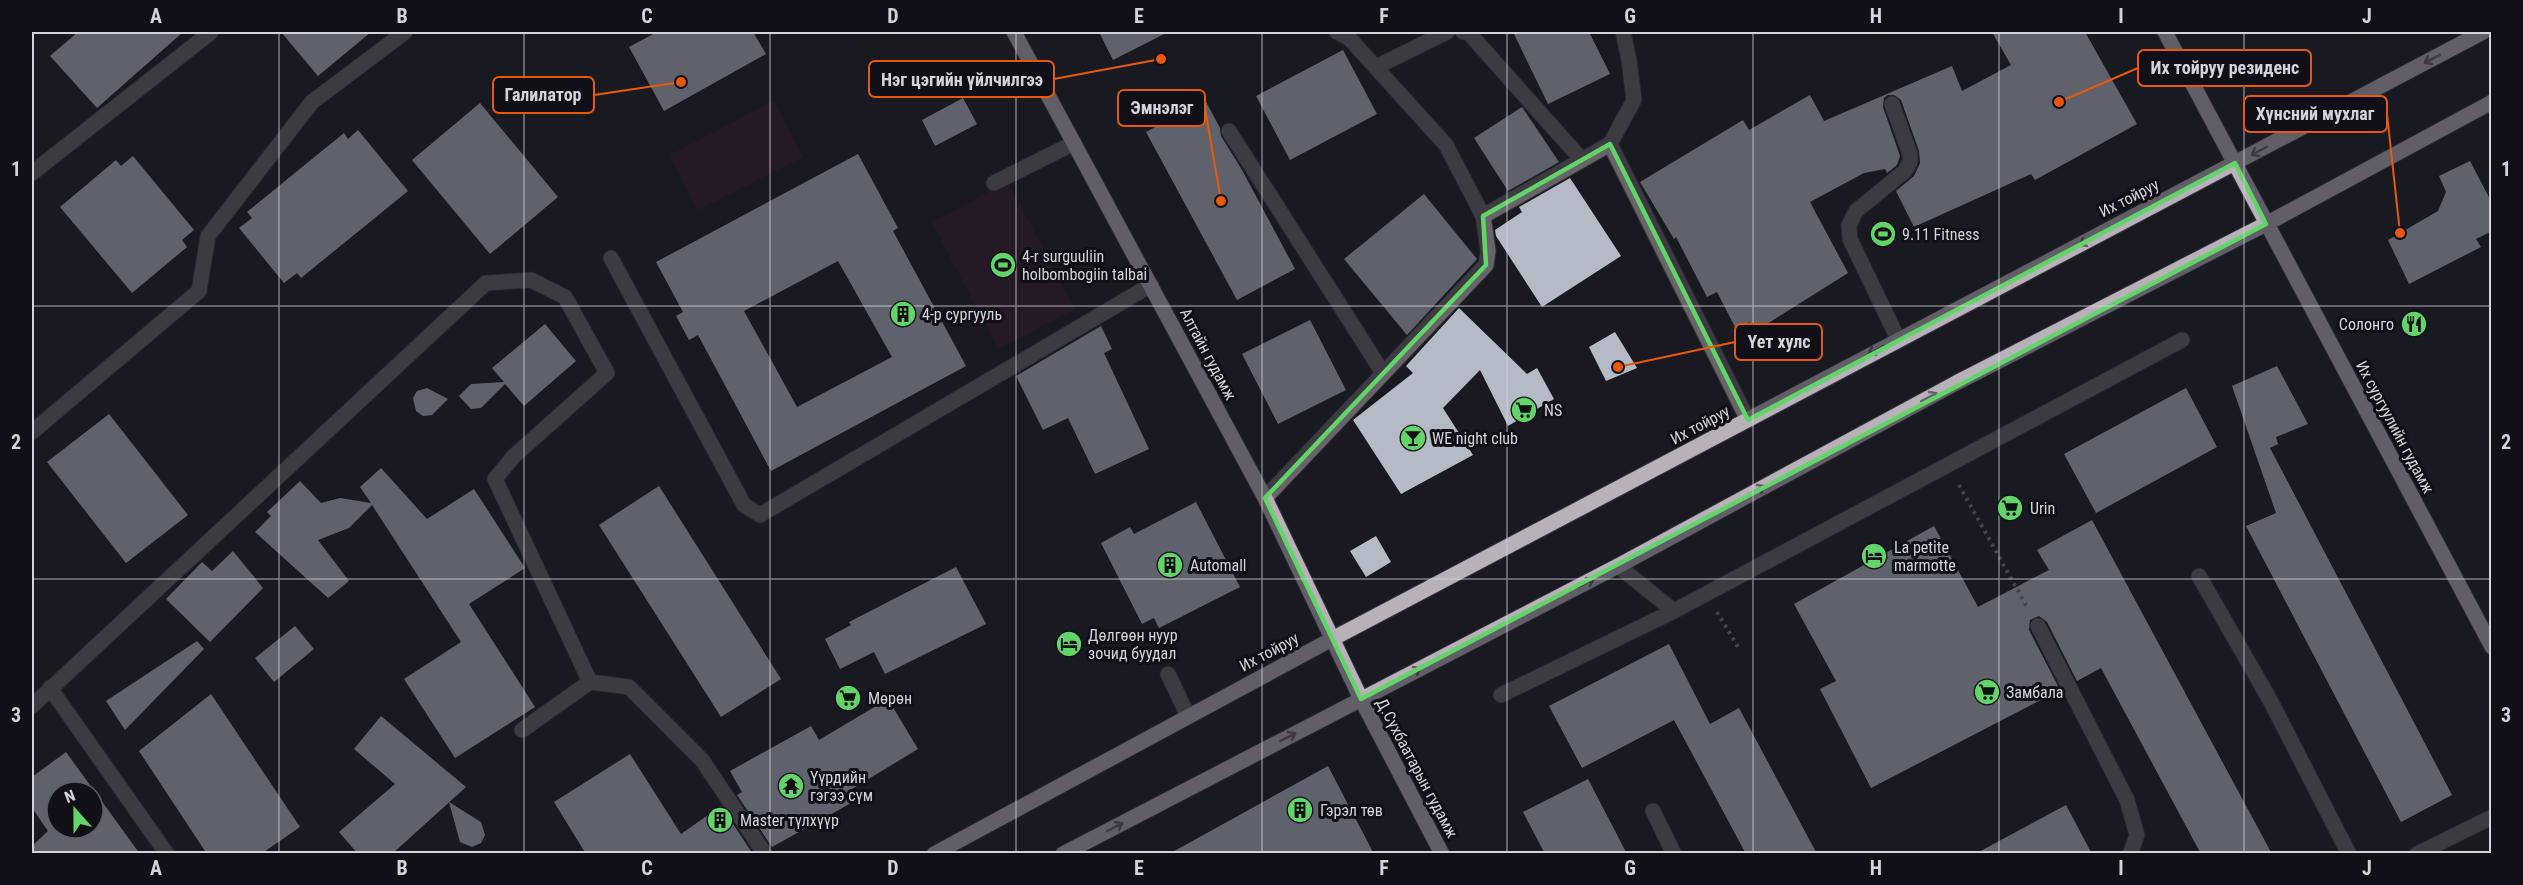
<svg xmlns="http://www.w3.org/2000/svg" width="2523" height="885" viewBox="0 0 2523 885" font-family="'Roboto Condensed',sans-serif">
<rect width="100%" height="100%" fill="#1a1922"/>
<path fill="#371a2a" d="M774,101L803,157L698,210L670,155Z
M1008,182L1075,309L998,349L932,222Z"/>
<path fill="#b4bbc6" fill-rule="evenodd" d="M78,32H183L97,108L50,56Z
M281,32H371L318,76Z
M657,32H753L766,54L664,111L629,47Z
M1099,32H1168L1113,60Z
M1513,32H1589L1610,74L1548,104Z
M1992,32H2085L2137,124L2035,180L2031,174L1914,227L1896,191L1914,176L1920,163L1919,151L1901,100L1894,95H1888L1884,98L1883,107L1900,156L1897,165L1887,173L1885,169L1864,173L1810,202L1848,273L1754,332L1749,322L1737,331L1717,292L1707,297L1676,237L1674,239L1640,182L1743,120L1749,130L1810,95L1824,121L1952,66L1962,91L2011,65Z
M1343,50L1377,114L1290,160L1256,96Z
M963,98L977,124L935,146L922,120Z
M1205,100L1220,128L1221,136L1242,170L1295,269L1237,300L1146,132Z
M480,103L558,197L490,254L412,160Z
M1522,107L1559,162L1508,191L1474,138Z
M358,130L408,191L301,278L297,273L284,283L239,228L252,218L247,212L344,133L348,139Z
M858,154L898,228L893,231L966,366L771,471L698,335L689,340L676,316L683,312L656,262ZM838,261L892,357L797,407L744,311Z
M133,156L194,230L182,240L187,247L132,293L60,207L116,160L121,166Z
M2470,161L2492,203V231L2476,239L2481,247L2409,284L2388,240L2438,211L2446,192L2439,176Z
M1570,178L1621,256L1542,307L1496,236L1495,230L1522,212L1519,207Z
M1424,194L1477,259L1407,335L1344,259Z
M1459,308L1527,374L1537,368L1554,399L1508,426L1480,370L1443,408L1473,455L1401,494L1353,420L1413,373L1406,366Z
M1310,320L1346,390L1278,424L1242,354Z
M545,324L576,361L524,406L505,384L481,408L471,409L459,396L471,384L504,382L492,368Z
M1101,326L1112,349L1104,353L1149,449L1095,474L1068,418L1043,430L1016,376Z
M1615,332L1637,368L1606,381L1589,347Z
M2277,366L2308,424L2276,437L2278,444L2270,448L2452,795L2401,822L2246,526L2276,513L2232,386Z
M427,388L448,399L432,415L423,416L416,411L413,398L417,391Z
M2186,388L2217,447L2096,513L2064,454Z
M109,414L188,515L126,563L47,462Z
M381,468L427,519L474,489L525,568L469,604L535,707L455,758L404,679L461,642L372,505L349,528L318,540L349,581L328,598L255,532L271,516L267,512L300,481L321,503L340,498L371,503L360,487Z
M659,486L781,679L721,717L599,525Z
M1196,502L1240,587L1159,628L1154,618L1142,624L1101,543L1130,527L1134,534Z
M2092,520L2272,854H2201L2101,668L2077,681L2047,622L2039,616L2030,620L2029,630L2060,690L1871,788L1820,689L1836,681L1794,604L1934,526L1978,607L2049,570L2037,550Z
M1376,536L1391,562L1366,577L1350,551Z
M233,551L263,588L210,642L166,599L202,562L212,571Z
M956,567L986,624L885,674L874,652L840,669L825,639L851,625L849,622Z
M295,626L314,649L274,682L255,658Z
M197,641L204,649L125,730L106,701Z
M1669,644L1710,724L1739,708L1817,854H1746L1674,720L1582,768L1549,706Z
M211,694L300,827L261,854H207L139,751Z
M888,699L918,749L847,792L853,802L772,847L737,795L742,792L730,771L811,726L819,740Z
M381,716L466,787L392,854H358L339,832L395,784L354,749Z
M66,752L140,854H32V846L48,831L32,808V777ZM57,792H93V828H57Z
M630,754L681,834L721,806L753,854H586L554,802Z
M1328,766L1374,854H1169Z
M1588,779L1627,854H1545L1523,812Z
M449,802L481,822L485,835L481,843L472,847L460,842Z
M2066,805L2092,854H1975Z"/>
<g fill="none" stroke-linecap="round" stroke-linejoin="round">
<g stroke="#34333c" stroke-width="17">
<path id="minor" d="M1337,32L1350,39L1446,145L1483,216
M1463,32H1468L1582,160
M1623,32L1629,60L1634,100L1610,144L1748,420
M1376,67L1447,32
M1892,104L1910,154V162L1905,171L1856,211L1849,225L1850,239L1898,339
M1229,131L1383,373
M32,173L211,32
M994,183L1074,143
M611,258L744,505L760,515L1151,285
M32,432L199,291L208,236L312,102L405,32
M1265,498L1486,265L1488,251L1483,216L1610,144
M1618,566L1674,611L2182,340
M2199,576L2270,700L2349,854
M2038,626L2127,800L2137,835L2130,854
M1168,674L1188,716
M50,688L167,854
M1501,695L1674,611
M32,706L486,283L531,280L565,297L607,373L514,456L495,479L590,682
M522,730L590,682L629,687L702,760L765,854
M1653,811L1674,854
M2417,854L2492,817"/>
</g>
<g stroke="#34333c" stroke-width="17">
<path id="major" d="M1014,32L1265,498L1361,699L1442,854
M2165,32L2492,647
M934,854L1334,638L2483,32
M1063,854L1618,566L1956,383L2266,224L2492,102"/>
</g>
<path stroke="#797880" stroke-width="4" stroke-dasharray="3 4.5" stroke-linecap="butt" d="M1959,485L2027,607
M1717,612L1738,647"/>
<use href="#minor" stroke="#686569" stroke-width="15"/>
<use href="#major" stroke="#b8b1ba" stroke-width="15"/>
</g>
<defs><path id="oneway-shaft" d="M-6 0H5M1.5-3L5.5 0L1.5 3" fill="none" stroke-width="1.6" stroke-linecap="round" stroke-linejoin="round" transform="scale(1.5)"/></defs>
<g stroke="#64606a">
<use href="#oneway-shaft" transform="translate(2432 59) rotate(152)"/>
<use href="#oneway-shaft" transform="translate(2259 151) rotate(152)"/>
<use href="#oneway-shaft" transform="translate(2087 241) rotate(153)"/>
<use href="#oneway-shaft" transform="translate(1876 350) rotate(152)"/>
<use href="#oneway-shaft" transform="translate(1929 397) rotate(-28)"/>
<use href="#oneway-shaft" transform="translate(1757 490) rotate(-29)"/>
<use href="#oneway-shaft" transform="translate(1586 583) rotate(-27)"/>
<use href="#oneway-shaft" transform="translate(1413 672) rotate(-27)"/>
<use href="#oneway-shaft" transform="translate(1288 737) rotate(-27)"/>
<use href="#oneway-shaft" transform="translate(1115 827) rotate(-27)"/>
</g>
<path d="M0 0H2523V885H0ZM1610,144L1748,420L2235,163L2266,224L1361,699L1265,498L1486,265L1483,216Z" fill="#1a1922" fill-opacity=".55" fill-rule="evenodd"/>
<path fill="none" stroke="#63d469" stroke-width="4.5" stroke-linejoin="round" d="M1610,144L1748,420L2235,163L2266,224L1361,699L1265,498L1486,265L1483,216Z"/>
<path fill="none" stroke="#d3d3d9" stroke-width="1.5" stroke-opacity="0.55" d="M279,32V854M524,32V854M770,32V854M1016,32V854M1262,32V854M1507,32V854M1753,32V854M1999,32V854M2244,32V854M32,306H2492M32,579H2492"/>
<defs>
<g id="stadium-disc" transform="scale(1.35)"><circle r="9.5" fill="#63d469" stroke="#111019"/><path d="M0-5a6.5 5 0 1 0 0 10a6.5 5 0 1 0 0-10ZM-3.5-1.8h7v3.6h-7Z" fill="#111"/></g>
<g id="building-disc" transform="scale(1.35)"><circle r="9.5" fill="#63d469" stroke="#111019"/><path d="M-4-6H4V6H1V3H-1V6H-4ZM-2.5-4.3h1.7v1.8h-1.7ZM.8-4.3h1.7v1.8H.8ZM-2.5-1h1.7V.8h-1.7ZM.8-1h1.7V.8H.8Z" fill="#111"/></g>
<g id="restaurant-disc" transform="scale(1.35)"><circle r="9.5" fill="#63d469" stroke="#111019"/><path d="M-5-6h1v4h1v-4h1v4h1v-4h1v5L-1.5 .5V6h-2V.5L-5-1ZM5-6V6H3V1.5H1.5Q1.5-4 5-6Z" fill="#111"/></g>
<g id="supermarket-disc" transform="scale(1.35)"><circle r="9.5" fill="#63d469" stroke="#111019"/><path d="M-6-5.5h2.5l.6 2H6L4.5 2H-2.5L-4.4-4H-6ZM-1.5 3.2a1.3 1.3 0 1 0 .1 0ZM3 3.2a1.3 1.3 0 1 0 .1 0Z" fill="#111"/></g>
<g id="bar-disc" transform="scale(1.35)"><circle r="9.5" fill="#63d469" stroke="#111019"/><path d="M-6-5H6L.8 .8V4.5H3.5V6h-7V4.5H-.8V.8Z" fill="#111"/></g>
<g id="hotel-disc" transform="scale(1.35)"><circle r="9.5" fill="#63d469" stroke="#111019"/><path d="M-6-4.5h1.5V1H6V5H4.5V3h-9V5H-6ZM-4 0a1.8 1.8 0 1 1 3.6 0ZM.5 0V-2.5h3Q6-2.5 6 0Z" fill="#111"/></g>
<g id="temple-disc" transform="scale(1.35)"><circle r="9.5" fill="#63d469" stroke="#111019"/><path d="M0-6L5-2H3V0L6.5 2.5H4V6H1.5V3h-3V6H-4V2.5H-6.5L-3 0V-2H-5Z" fill="#111"/></g>
</defs>
<g fill-rule="evenodd">
<use href="#stadium-disc" x="1883" y="234"/>
<use href="#stadium-disc" x="1003" y="265"/>
<use href="#building-disc" x="903" y="314"/>
<use href="#restaurant-disc" x="2414" y="324"/>
<use href="#supermarket-disc" x="1524" y="410"/>
<use href="#bar-disc" x="1413" y="438"/>
<use href="#supermarket-disc" x="2010" y="508"/>
<use href="#hotel-disc" x="1874" y="556"/>
<use href="#building-disc" x="1170" y="565"/>
<use href="#hotel-disc" x="1069" y="644"/>
<use href="#supermarket-disc" x="1987" y="692"/>
<use href="#supermarket-disc" x="848" y="698"/>
<use href="#temple-disc" x="791" y="786"/>
<use href="#building-disc" x="1300" y="810"/>
<use href="#building-disc" x="720" y="820"/>
</g>
<g text-anchor="middle" dominant-baseline="central" stroke-width="6" stroke-linejoin="round" paint-order="stroke">
<g font-size="16" fill="#d3d3d9" stroke="#111019">
<text transform="translate(2129 198) rotate(-27)">Их тойруу</text>
<text transform="translate(1208 354) rotate(62)">Алтайн гудамж</text>
<text transform="translate(1700 425) rotate(-28)">Их тойруу</text>
<text transform="translate(2395 427) rotate(62)">Их сургуулийн гудамж</text>
<text transform="translate(1269 652) rotate(-28)">Их тойруу</text>
<text transform="translate(1417 768) rotate(62)">Д.Сүхбаатарын гудамж</text>
</g>
<g font-size="16" fill="#d3d3d9" stroke="#111019" text-anchor="start">
<text x="1902" y="234">9.11 Fitness</text>
<text x="1022" y="256">4-r surguuliin<tspan x="1022" dy="18">holbombogiin talbai</tspan></text>
<text x="922" y="314">4-р сургууль</text>
<text x="2394" y="324" text-anchor="end">Солонго</text>
<text x="1544" y="410">NS</text>
<text x="1432" y="438">WE night club</text>
<text x="2030" y="508">Urin</text>
<text x="1894" y="547">La petite<tspan x="1894" dy="18">marmotte</tspan></text>
<text x="1190" y="565">Automall</text>
<text x="1088" y="635">Дөлгөөн нуур<tspan x="1088" dy="18">зочид буудал</tspan></text>
<text x="2006" y="692">Замбала</text>
<text x="868" y="698">Мөрөн</text>
<text x="810" y="777">Үүрдийн<tspan x="810" dy="18">гэгээ сүм</tspan></text>
<text x="1320" y="810">Гэрэл төв</text>
<text x="740" y="820">Master түлхүүр</text>
</g>
</g>
<path fill="none" stroke="#e8590c" stroke-width="2" d="M2059 102L2138 68M1161 59L1054 79M681 82L594 95M1221 201L1205 108M2400 233L2387 114M1618 367L1735 342"/>
<g fill="#e8590c" stroke="#111019" stroke-width="2">
<circle cx="2059" cy="102" r="6"/>
<circle cx="1161" cy="59" r="6"/>
<circle cx="681" cy="82" r="6"/>
<circle cx="1221" cy="201" r="6"/>
<circle cx="2400" cy="233" r="6"/>
<circle cx="1618" cy="367" r="6"/>
</g>
<g fill="#111019" stroke="#e8590c" stroke-width="2">
<rect x="2138" y="50" width="173" height="36" rx="6"/>
<rect x="869" y="61" width="185" height="36" rx="6"/>
<rect x="493" y="77" width="101" height="36" rx="6"/>
<rect x="1118" y="90" width="87" height="36" rx="6"/>
<rect x="2244" y="96" width="143" height="36" rx="6"/>
<rect x="1735" y="324" width="87" height="36" rx="6"/>
</g>
<g font-size="18" text-anchor="middle" font-weight="bold" fill="#d3d3d9">
<text x="2225" y="74">Их тойруу резиденс</text>
<text x="962" y="86">Нэг цэгийн үйлчилгээ</text>
<text x="543" y="101">Галилатор</text>
<text x="1162" y="114">Эмнэлэг</text>
<text x="2315" y="120">Хүнсний мухлаг</text>
<text x="1779" y="348">Үет хулс</text>
</g>
<rect width="2523" height="885" fill="none" stroke="#111019" stroke-width="66"/>
<g transform="translate(75 810) rotate(339)"><circle r="28" fill="#111019" stroke="#5f5e66" stroke-width="1.5"/>
<path d="M0-4.5L10 22L0 15L-10 22Z" fill="#63d469"/>
<text y="-9" font-size="16" font-weight="bold" text-anchor="middle" fill="#d3d3d9">N</text>
</g>
<rect x="33" y="33" width="2457" height="819" fill="none" stroke="#d3d3d9" stroke-width="2"/>
<g font-size="20" text-anchor="middle" font-weight="bold" fill="#d3d3d9">
<text x="156" y="23">A</text>
<text x="402" y="23">B</text>
<text x="647" y="23">C</text>
<text x="893" y="23">D</text>
<text x="1139" y="23">E</text>
<text x="1384" y="23">F</text>
<text x="1630" y="23">G</text>
<text x="1876" y="23">H</text>
<text x="2121" y="23">I</text>
<text x="2367" y="23">J</text>
<text x="16" y="176">1</text>
<text x="2506" y="176">1</text>
<text x="16" y="449">2</text>
<text x="2506" y="449">2</text>
<text x="16" y="722">3</text>
<text x="2506" y="722">3</text>
<text x="156" y="875">A</text>
<text x="402" y="875">B</text>
<text x="647" y="875">C</text>
<text x="893" y="875">D</text>
<text x="1139" y="875">E</text>
<text x="1384" y="875">F</text>
<text x="1630" y="875">G</text>
<text x="1876" y="875">H</text>
<text x="2121" y="875">I</text>
<text x="2367" y="875">J</text>
</g>
</svg>
